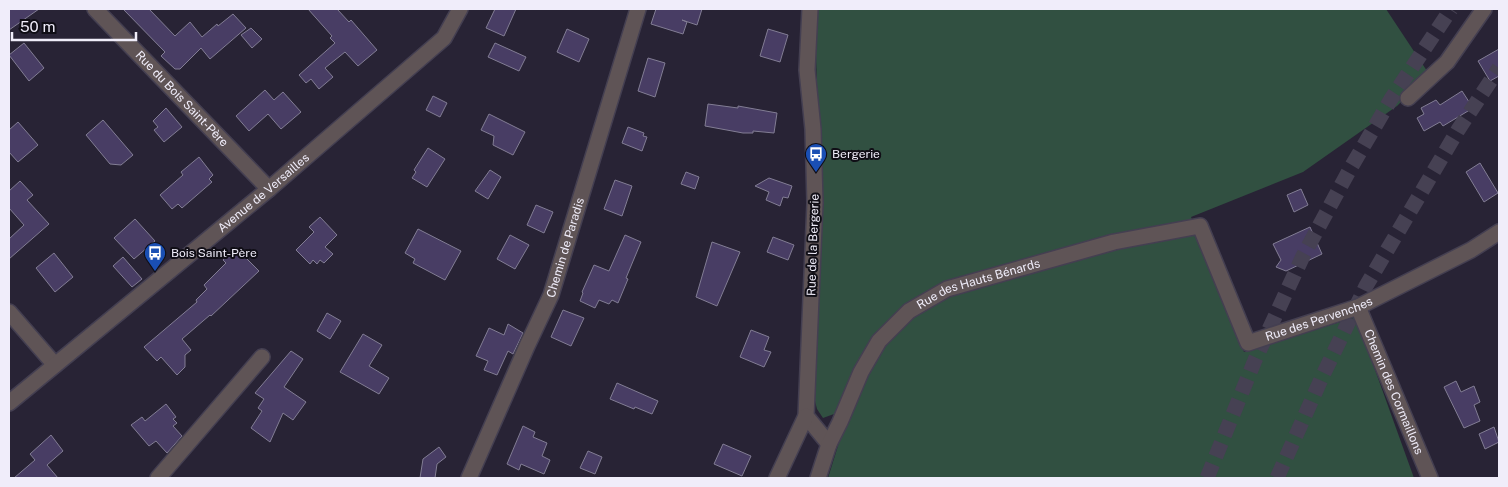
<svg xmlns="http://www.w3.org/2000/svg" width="1508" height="487" viewBox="0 0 1508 487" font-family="'Public Sans',sans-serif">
<rect width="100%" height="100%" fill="#282335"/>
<path fill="#315041" d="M818,9H1386L1429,74L1397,106L1303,172L1191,217L1244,352L1356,317L1414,478H828L850,407L876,336L834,414L823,418L817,409L812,389L821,199L815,28Z"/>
<path fill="#483d64" stroke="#827d94" d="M9,9H39L9,30Z
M123,9H149L175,36L190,22L202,37L217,24L218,26L233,14L246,28L210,59L201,48L180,69H175L161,56L165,52Z
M308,9H337L349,22L351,20L377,50L358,66L345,52L325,68L333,77L319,89L311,79L306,83L299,75L335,43L330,38L332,36Z
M495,9H516L504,36L486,28Z
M656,9H702L697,25L682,20L687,22L683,34L651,24Z
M251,28L262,39L252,48L241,35Z
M567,29L589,39L579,62L557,52Z
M768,29L788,35L780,62L760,56Z
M24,43L44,68L29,81L9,55Z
M495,43L526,57L519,71L488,57Z
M1499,49V76L1490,81L1478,61Z
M648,58L665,63L655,97L638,91Z
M265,90L274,100L283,92L301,112L281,129L268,114L249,131L236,116Z
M1462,91L1473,108L1443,126L1440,122L1424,131L1417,118L1424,114L1421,108L1436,100L1440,105Z
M433,96L447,103L440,117L426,110Z
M708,104L738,108V106L777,113L774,133L753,131V133H743L705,126Z
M166,108L182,127L164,142L154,130L158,127L153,121Z
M489,114L525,132L513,155L493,145L494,136L481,130Z
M103,120L133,155L121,165L110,164L86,135Z
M18,122L38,145L18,162L9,152V130Z
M628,127L644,133L643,136L647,137L642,151L622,143Z
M428,148L445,159L427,187L412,178L416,172L414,170Z
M199,157L213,175L209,179L212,182L182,208L178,204L172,209L160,195L183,175L181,172Z
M1480,163L1498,193L1484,202L1466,172Z
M490,170L501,177L488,199L475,191Z
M686,172L699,177L695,189L681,184Z
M769,178L792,186L788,198L783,197L780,206L766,200L769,192L755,186Z
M615,180L632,186L622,216L604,209Z
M20,181L33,195L27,200L49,224L9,259V239L24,225L9,208V191Z
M1301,189L1308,205L1294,212L1287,195Z
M536,205L553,212L544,233L527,225Z
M320,217L337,235L325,247L333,254L324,263L320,260L317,264L313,260L310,264L296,250L314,232L309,227Z
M135,219L155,241L134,259L114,238Z
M1310,227L1322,254L1286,271L1276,267L1281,260L1273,244Z
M418,229L461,251L445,280L413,263L415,259L405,253Z
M510,235L529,245L515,269L497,259Z
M625,235L641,242L626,278L628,279L618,303L612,300L609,304L599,300L595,308L580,301L583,293L582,292L594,265L609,271Z
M773,237L794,245L788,260L767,252Z
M712,242L740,252L717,306L696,297Z
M235,247L259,271L211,316L210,315L182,339L191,350L185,355V367L177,375L161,357L157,361L144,347L197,302L196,300L207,289L204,285L226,263L223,260Z
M54,253L73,277L55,292L36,268Z
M123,257L142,279L132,287L113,266Z
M563,310L584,318L571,346L551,337Z
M327,313L341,321L330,339L317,331Z
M508,324L523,333L513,354L508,351L497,375L484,370L488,361L476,356L489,328L504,335Z
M751,330L769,337L764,350L771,352L764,367L740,357Z
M363,334L382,345L369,366L389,378L379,394L340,372Z
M291,351L303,359L284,387L306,402L293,420L283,413L270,442L251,428L262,411L258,408L264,399L255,393Z
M1456,381L1461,392L1474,386L1480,402L1474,405L1480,421L1464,428L1444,387Z
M617,383L658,401L652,414L635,407L634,409L610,399Z
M166,404L176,417L173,419L177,423L173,426L182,436L167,453L156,441L149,446L131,425L142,417L145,421Z
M523,426L535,432L533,437L547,443L542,456L550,460L544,474L521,464L519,470L507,464Z
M1494,427L1499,442L1485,449L1479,434Z
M51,435L63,451L47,465L58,478H14L35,460L30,454Z
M723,444L751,456L742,476L714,464Z
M439,447L446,457L437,464L435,478H420L423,459Z
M588,451L602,457L595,474L580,468Z"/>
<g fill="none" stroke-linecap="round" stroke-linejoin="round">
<path stroke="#464153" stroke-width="15" stroke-dasharray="15 8" stroke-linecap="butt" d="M1207,478L1255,360L1303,256L1350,169L1391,99L1451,9
M1277,478L1323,375L1366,286L1458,130L1499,68"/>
<g stroke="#443f51" stroke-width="18">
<g id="minor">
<path id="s1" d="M95,9L269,189"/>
<path d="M810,9L807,70L813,129L815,203L806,416L829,444"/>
<path d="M1408,98L1447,62L1484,9"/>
<path id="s2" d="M1358,307L1430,478"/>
<path d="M9,312L55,365"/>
<path id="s3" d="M9,403L269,189L444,38L460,9"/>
<path d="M158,478L262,357"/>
<path id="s4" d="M469,478L527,346L551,295L638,9"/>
<path d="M777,478L806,416"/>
<path id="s5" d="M818,478L829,444L840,422L861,372L879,341L909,311L947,289L1114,242L1200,226L1248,343L1358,307L1471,250L1499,232"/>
</g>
</g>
<use href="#minor" stroke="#5f5456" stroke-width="15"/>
</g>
<defs>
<g id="bus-pin" transform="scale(1.125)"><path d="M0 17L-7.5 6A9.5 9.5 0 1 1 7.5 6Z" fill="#1a4fb4" stroke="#100e16"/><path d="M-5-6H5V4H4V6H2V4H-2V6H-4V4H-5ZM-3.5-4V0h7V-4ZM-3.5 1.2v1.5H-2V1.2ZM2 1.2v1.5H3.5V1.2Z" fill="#fff"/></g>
</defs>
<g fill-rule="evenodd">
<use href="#bus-pin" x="816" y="154"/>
<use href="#bus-pin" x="155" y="253"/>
</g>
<g text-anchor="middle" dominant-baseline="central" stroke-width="4" stroke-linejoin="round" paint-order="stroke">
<g font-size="12" fill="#f0edfa" stroke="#100e16">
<text stroke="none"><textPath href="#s1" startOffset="125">Rue du Bois Saint-Père</textPath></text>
<text stroke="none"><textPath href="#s3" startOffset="330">Avenue de Versailles</textPath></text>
<text transform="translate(813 245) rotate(-88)">Rue de la Bergerie</text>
<text stroke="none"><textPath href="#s4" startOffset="250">Chemin de Paradis</textPath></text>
<text stroke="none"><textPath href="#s5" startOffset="268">Rue des Hauts Bénards</textPath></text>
<text stroke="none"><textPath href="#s5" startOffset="699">Rue des Pervenches</textPath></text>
<text stroke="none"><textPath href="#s2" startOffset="92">Chemin des Cormaillons</textPath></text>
</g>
<g font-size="12" fill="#f0edfa" stroke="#100e16" text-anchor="start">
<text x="832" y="154">Bergerie</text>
<text x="171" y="253">Bois Saint-Père</text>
</g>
</g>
<rect width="1508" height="487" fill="none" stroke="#f0edfa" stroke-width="20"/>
<path d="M12 32v8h124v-8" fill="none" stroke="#f0edfa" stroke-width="2.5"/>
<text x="20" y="32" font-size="15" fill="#f0edfa" stroke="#100e16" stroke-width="4" paint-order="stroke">50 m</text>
</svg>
